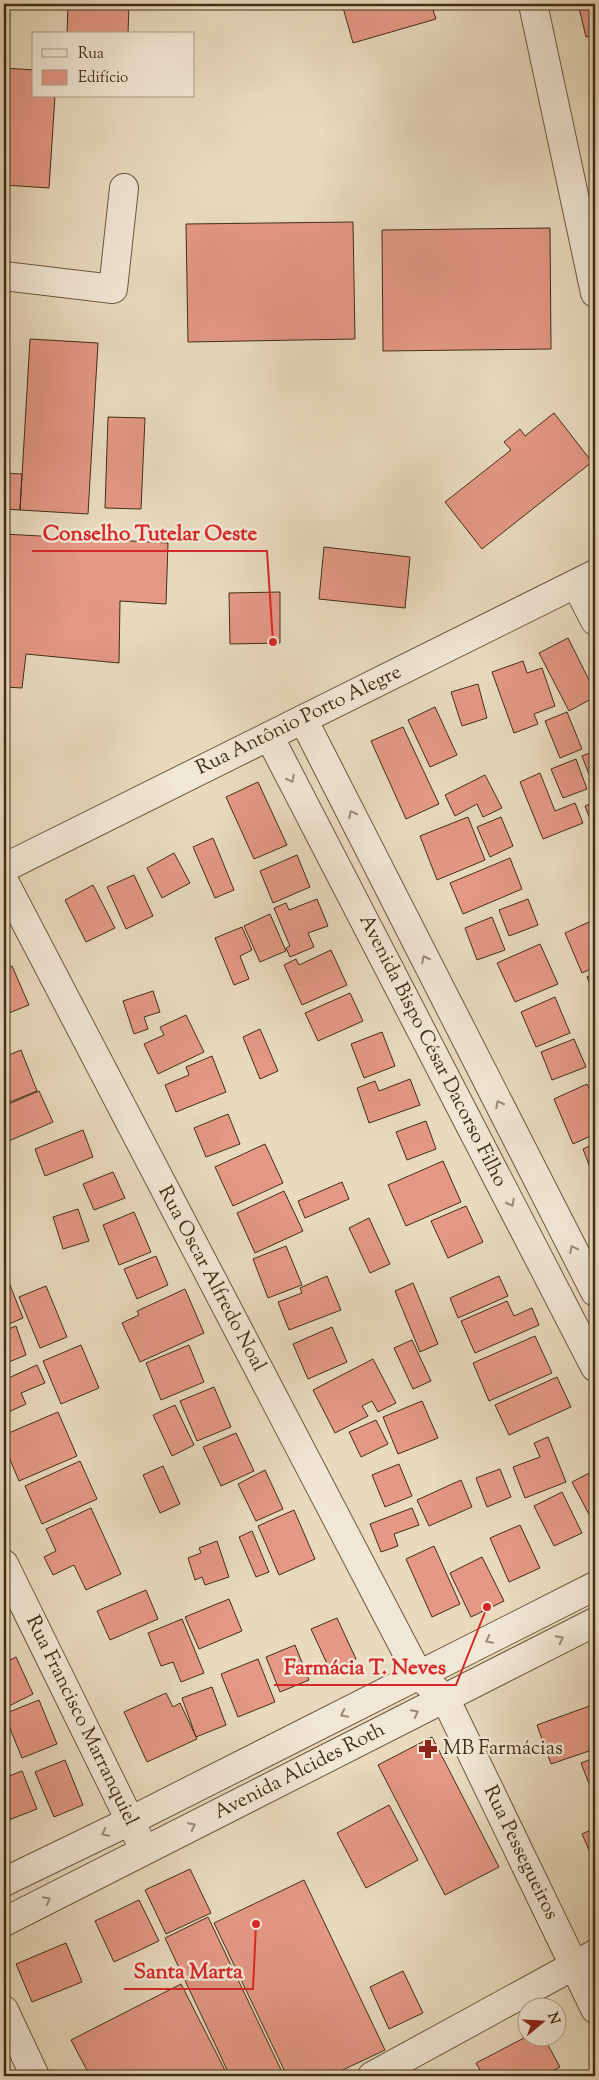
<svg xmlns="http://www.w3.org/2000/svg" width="599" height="2080" viewBox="0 0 599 2080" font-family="'Sorts Mill Goudy',serif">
<rect width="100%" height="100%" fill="#e9dabe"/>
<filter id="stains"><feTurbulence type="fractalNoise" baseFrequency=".004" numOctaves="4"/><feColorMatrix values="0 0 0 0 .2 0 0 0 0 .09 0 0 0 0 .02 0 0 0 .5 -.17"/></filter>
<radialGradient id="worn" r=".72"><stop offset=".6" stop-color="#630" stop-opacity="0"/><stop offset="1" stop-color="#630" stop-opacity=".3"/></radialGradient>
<path fill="#e49885" stroke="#422e15" d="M68,4H129L128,34H67Z
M342,4H431L436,19L353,43Z
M578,4H595V35L586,37Z
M595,46V76H594L589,48Z
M4,68L34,70V96H55L49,188L4,185Z
M353,222L355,339L188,342L186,224Z
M550,228L551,349L383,351L382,230Z
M30,339L98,343L88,514L20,510Z
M554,413L592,462L482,549L445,502L511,450L504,442L520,429L525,436Z
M108,417L145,418L141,509L105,508Z
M4,473L22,474L20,510L4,509Z
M4,534L168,543L166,604L120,601L119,663L26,654L22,688L4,687Z
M324,547L410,557L405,608L319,599Z
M280,592V643L230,644L229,593Z
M568,638L595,692V697L569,711L539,653Z
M523,661L527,673L542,668L555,706L534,714L538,724L514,733L492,672Z
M478,684L487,718L462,726L451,692Z
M435,707L457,755L430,767L408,720Z
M567,712L582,749L560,758L545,721Z
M403,727L439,804L406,819L371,741Z
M595,751V790L582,756Z
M576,759L587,789L563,798L551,769Z
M540,773L555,811L575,803L583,823L543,839L520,782Z
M485,775L502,808L483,817L477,804L455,816L445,795Z
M258,782L287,845L254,859L226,797Z
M595,802V832L585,806Z
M468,817L485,860L437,880L420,836Z
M501,817L513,846L490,857L477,827Z
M213,838L234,890L215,898L193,847Z
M174,853L190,883L162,898L147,868Z
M297,855L310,887L273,903L260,871Z
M510,858L522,889L463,914L450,883Z
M134,875L153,916L126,929L107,887Z
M93,885L115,928L86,942L65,900Z
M317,899L328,926L308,933L314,947L290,957L286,948L290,946L274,908L286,903L289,910Z
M528,899L538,925L509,936L499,910Z
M270,914L286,951L260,962L244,926Z
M492,917L505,950L477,960L465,928Z
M589,922L595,935V967L582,973L565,933Z
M242,927L252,950L240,956L249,979L234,985L215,938Z
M540,944L558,984L515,1002L497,963Z
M331,950L347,985L302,1005L284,965L296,959L299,965Z
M12,966L29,1005L4,1015V969Z
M595,974V995L587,977Z
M153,991L160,1012L144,1017L148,1029L134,1034L123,1001Z
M350,993L363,1021L318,1041L305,1013Z
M555,997L570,1033L536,1047L521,1012Z
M186,1015L204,1052L158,1074L144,1044L164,1035L160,1027Z
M260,1029L278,1071L260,1079L243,1037Z
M382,1032L395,1066L364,1078L351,1044Z
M574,1039L586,1067L552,1080L541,1052Z
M21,1050L37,1091L10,1102L4,1087V1057Z
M212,1056L226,1092L176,1112L165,1085L189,1075L186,1067Z
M410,1079L420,1105L369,1123L357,1088L375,1081L379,1091Z
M587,1084L595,1102V1134L573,1144L554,1099Z
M39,1091L53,1122L4,1143V1106Z
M228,1114L240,1144L206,1157L194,1128Z
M426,1121L436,1149L407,1160L396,1132Z
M83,1130L93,1157L45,1176L35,1149Z
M595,1143V1162L589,1165L583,1149Z
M265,1144L283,1183L233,1206L215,1167Z
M443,1161L461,1202L406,1226L388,1185Z
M113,1172L125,1198L94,1210L83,1184Z
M342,1182L349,1199L305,1218L298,1201Z
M284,1191L303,1231L255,1253L237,1213Z
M466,1206L483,1242L448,1258L431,1221Z
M78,1209L89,1241L63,1249L53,1217Z
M134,1212L151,1252L119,1265L103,1225Z
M369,1218L390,1264L370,1273L349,1228Z
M286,1246L302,1285L268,1298L253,1259Z
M156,1256L168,1285L137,1299L124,1269Z
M4,1275H6L23,1318L4,1326Z
M327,1276L341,1310L289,1330L278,1302L302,1293L300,1288Z
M499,1276L508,1296L458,1318L450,1298Z
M413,1283L438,1344L420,1352L395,1291Z
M46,1286L67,1337L40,1348L19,1297Z
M185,1289L204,1333L140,1362L122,1323L139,1315L137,1311Z
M507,1301L514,1316L532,1308L539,1325L475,1353L461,1321Z
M16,1326L26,1355L4,1364V1331Z
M332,1327L347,1362L308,1379L293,1344Z
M535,1336L552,1373L489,1401L473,1363Z
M412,1340L431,1381L413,1389L394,1348Z
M81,1345L99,1388L61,1404L43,1361Z
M189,1345L204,1382L161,1400L146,1363Z
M373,1359L396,1403L378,1412L372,1401L362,1406L368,1416L335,1433L313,1390Z
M37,1365L45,1383L21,1393L26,1404L4,1414V1380Z
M557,1377L571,1407L509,1435L495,1405Z
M214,1387L231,1427L197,1441L180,1401Z
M422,1401L438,1438L398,1454L383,1417Z
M175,1405L194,1445L172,1456L153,1415Z
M58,1412L77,1456L19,1481L4,1445V1435Z
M376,1420L388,1444L361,1457L349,1432Z
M236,1433L254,1471L221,1486L203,1447Z
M548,1437L566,1482L525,1498L513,1467L540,1457L534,1443Z
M80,1461L97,1499L42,1524L25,1486Z
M399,1464L412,1496L385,1507L372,1475Z
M163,1466L180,1504L160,1513L143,1475Z
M500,1469L511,1497L487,1507L476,1478Z
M265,1470L283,1509L256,1521L238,1484Z
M595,1470V1526L572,1482Z
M461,1480L472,1507L429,1526L417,1500Z
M562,1492L582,1533L554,1546L534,1506Z
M91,1508L121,1574L86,1590L74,1565L53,1575L44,1557L56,1551L46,1529Z
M412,1508L419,1525L394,1534L398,1546L381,1552L370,1524Z
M294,1510L315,1559L279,1575L258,1526Z
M520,1525L540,1568L509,1582L490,1538Z
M252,1531L269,1572L256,1577L239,1537Z
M217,1541L229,1577L205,1585L202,1577L195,1580L188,1558L201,1553L199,1548Z
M434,1546L460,1604L432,1617L406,1559Z
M482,1557L504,1601L471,1617L450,1573Z
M146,1590L158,1619L110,1640L97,1611Z
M229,1599L242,1631L199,1649L185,1617Z
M337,1618L356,1659L330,1670L311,1629Z
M182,1619L204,1673L181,1682L173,1662L161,1666L148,1633Z
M295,1645L309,1680L280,1692L266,1657Z
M16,1657L33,1694L9,1706L4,1696V1663Z
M258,1659L275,1702L238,1717L221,1674Z
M212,1687L226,1725L196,1737L182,1698Z
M166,1693L173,1707L180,1703L197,1739L147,1762L124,1712Z
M39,1700L57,1744L22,1758L4,1714Z
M595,1704V1749L551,1764L537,1725Z
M432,1737L499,1867L445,1895L378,1765Z
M595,1758V1799L581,1763Z
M65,1760L83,1805L54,1817L35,1772Z
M22,1771L37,1809L6,1821L4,1816V1778Z
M389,1805L418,1860L366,1888L337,1833Z
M595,1828V1864L582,1834Z
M190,1869L211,1913L166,1934L145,1890Z
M304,1880L385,2050L330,2076H287L214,1923Z
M139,1900L159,1941L114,1962L95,1921Z
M208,1917L284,2076H230L165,1938Z
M66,1943L82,1982L32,2002L16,1964Z
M403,1971L423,2013L389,2029L370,1987Z
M181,1984L228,2076H90L71,2040Z
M526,2037L544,2038L560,2067L543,2076H483L476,2063Z"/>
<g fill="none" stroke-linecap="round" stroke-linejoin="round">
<g stroke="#6c593f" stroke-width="30">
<path id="minor" d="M533,4L595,293
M4,276L113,289L124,188
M576,584L595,621
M303,719L595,1292
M269,736L595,1367
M4,868L595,574
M4,881L419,1676L445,1698L595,2009
M4,1564L138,1837
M4,1882L130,1821L595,1586
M4,1922L595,1622
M4,2010L35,2076
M372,2076L595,1954"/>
</g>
<use href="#minor" stroke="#f1e7d5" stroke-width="28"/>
</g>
<defs><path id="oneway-chevron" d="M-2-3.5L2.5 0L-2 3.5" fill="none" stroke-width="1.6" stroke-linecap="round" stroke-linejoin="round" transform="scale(1.25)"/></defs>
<g stroke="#9a8a75">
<use href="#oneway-chevron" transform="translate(291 779) rotate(63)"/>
<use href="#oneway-chevron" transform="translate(352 814) rotate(-117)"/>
<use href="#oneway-chevron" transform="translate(425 959) rotate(-117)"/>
<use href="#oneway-chevron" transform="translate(499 1104) rotate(-117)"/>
<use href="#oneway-chevron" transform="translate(511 1203) rotate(63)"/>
<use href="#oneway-chevron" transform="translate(573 1249) rotate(-117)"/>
<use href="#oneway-chevron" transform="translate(560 1639) rotate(-27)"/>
<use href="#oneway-chevron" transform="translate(489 1640) rotate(153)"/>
<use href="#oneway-chevron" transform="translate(415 1713) rotate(-27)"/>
<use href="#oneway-chevron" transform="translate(344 1714) rotate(153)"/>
<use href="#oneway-chevron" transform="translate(192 1826) rotate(-27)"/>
<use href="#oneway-chevron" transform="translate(105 1833) rotate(154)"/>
<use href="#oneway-chevron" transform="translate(47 1900) rotate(-27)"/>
</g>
<defs>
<g id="pharmacy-bare" transform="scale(1.5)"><path d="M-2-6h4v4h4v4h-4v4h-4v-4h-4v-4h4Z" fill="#8f2418" stroke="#f1e7d5" stroke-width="2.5" paint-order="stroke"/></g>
</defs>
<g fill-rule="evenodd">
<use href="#pharmacy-bare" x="428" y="1749"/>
</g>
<g text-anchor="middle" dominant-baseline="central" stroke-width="5" stroke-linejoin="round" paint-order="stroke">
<g font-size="20" fill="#422e15" stroke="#f1e7d5">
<text transform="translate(299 721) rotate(-26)">Rua Antônio Porto Alegre</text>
<text transform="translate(432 1051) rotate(63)">Avenida Bispo César Dacorso Filho</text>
<text transform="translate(211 1279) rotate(62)">Rua Oscar Alfredo Noal</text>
<text transform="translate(81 1721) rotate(64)">Rua Francisco Marranquiel</text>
<text transform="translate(300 1772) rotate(-27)">Avenida Alcides Roth</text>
<text transform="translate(520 1853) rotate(64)">Rua Pessegueiros</text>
</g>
<g font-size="20" fill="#422e15" stroke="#f1e7d5" text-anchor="start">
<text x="443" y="1749">MB Farmácias</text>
</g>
</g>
<path fill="none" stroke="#d62828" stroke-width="2" d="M273 642L267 551H32M487 1607L456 1685H274M256 1924L253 1989H124"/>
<g fill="#d62828" stroke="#f1e7d5" stroke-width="2">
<circle cx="273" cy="642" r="5"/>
<circle cx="487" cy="1607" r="5"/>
<circle cx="256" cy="1924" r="5"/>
</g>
<g font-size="21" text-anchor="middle" font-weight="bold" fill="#d62828" stroke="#f1e7d5" stroke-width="5" stroke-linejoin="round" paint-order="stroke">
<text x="150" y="540">Conselho Tutelar Oeste</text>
<text x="365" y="1674">Farmácia T. Neves</text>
<text x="188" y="1978">Santa Marta</text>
</g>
<rect width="599" height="2080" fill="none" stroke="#e9dabe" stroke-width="20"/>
<rect x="5" y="5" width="589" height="2070" fill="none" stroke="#422e15" stroke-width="2.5"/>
<rect x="10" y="10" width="579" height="2060" fill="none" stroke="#422e15"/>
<rect x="32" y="32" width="162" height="65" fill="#f1e7d5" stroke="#ab9d88"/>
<rect x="42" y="49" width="25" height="8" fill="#f1e7d5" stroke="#ab9d88"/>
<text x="78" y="58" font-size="15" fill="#422e15">Rua</text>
<rect x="42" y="70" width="25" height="15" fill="#e49885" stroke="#ab9d88"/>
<text x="78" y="82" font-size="15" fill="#422e15">Edifício</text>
<g transform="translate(542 2022) rotate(72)"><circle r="24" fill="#f1e7d5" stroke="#ab9d88"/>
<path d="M0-4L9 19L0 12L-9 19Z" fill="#8f2418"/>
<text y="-8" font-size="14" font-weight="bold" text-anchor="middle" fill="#422e15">N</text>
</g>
<rect width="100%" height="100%" filter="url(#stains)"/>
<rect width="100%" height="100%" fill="url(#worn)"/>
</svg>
